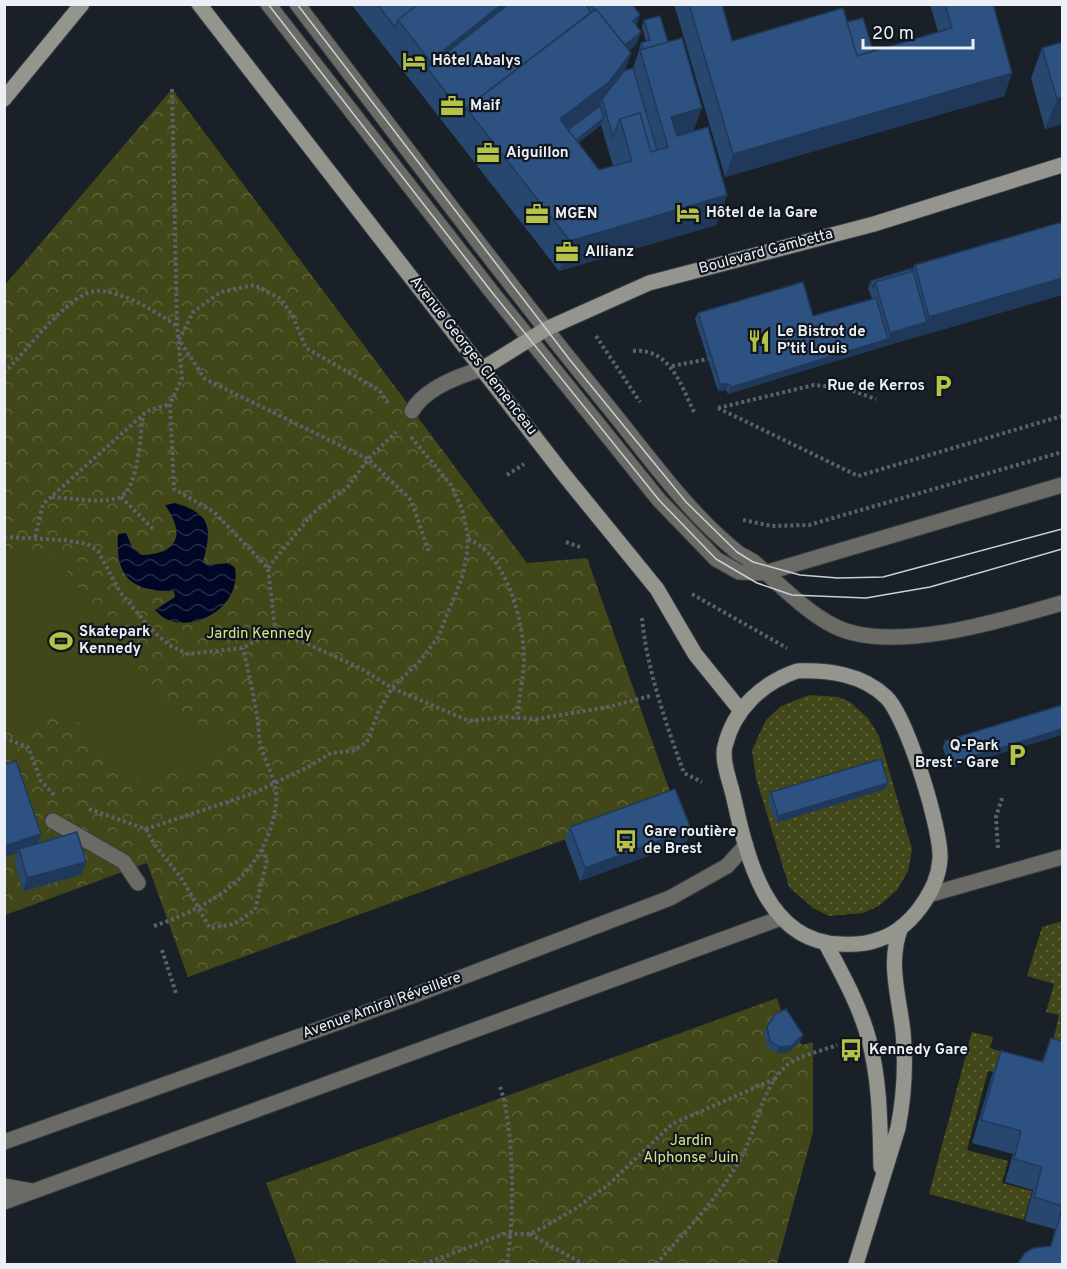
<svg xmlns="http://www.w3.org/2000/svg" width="1067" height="1269" viewBox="0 0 1067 1269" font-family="Overpass,sans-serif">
<defs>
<pattern id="grass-dots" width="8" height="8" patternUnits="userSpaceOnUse" patternTransform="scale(1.5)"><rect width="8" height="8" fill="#414718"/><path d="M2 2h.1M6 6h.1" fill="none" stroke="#5d623a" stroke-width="1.8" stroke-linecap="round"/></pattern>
<pattern id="forest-crowns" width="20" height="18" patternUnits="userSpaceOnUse" patternTransform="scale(1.5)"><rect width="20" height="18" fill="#414718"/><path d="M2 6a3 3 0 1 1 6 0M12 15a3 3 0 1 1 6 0" fill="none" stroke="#5d623a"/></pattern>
<pattern id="water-waves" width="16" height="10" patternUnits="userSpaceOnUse" patternTransform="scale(1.5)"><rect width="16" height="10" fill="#000726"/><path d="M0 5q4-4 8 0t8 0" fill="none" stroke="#252b46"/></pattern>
</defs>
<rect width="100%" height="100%" fill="#192028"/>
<path fill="url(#grass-dots)" d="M809,695L838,697L850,702L868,718L879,736L912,849L908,871L897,890L879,906L863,913L829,916L813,908L789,887L756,778L752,750L766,720L781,706Z
M1062,921V1043L1053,1041L1059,1015L1046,1012L1054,984L1027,976L1042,927Z
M972,1032L993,1037L990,1048L1014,1055L1008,1075L988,1071L967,1150L1008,1161L1002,1183L1032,1191L1024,1220L929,1194Z"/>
<path fill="url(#forest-crowns)" d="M172,89L527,563L587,558L673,800L188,977L147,863L5,915V285Z
M777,998L784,1019L802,1045L813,1042V1132L777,1264H297L266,1183Z"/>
<path fill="#414718" d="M34,551L58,559L166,707L195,723L220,726L227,741L214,761L152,780L111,772L86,728L66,712L32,725H5V558Z"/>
<path fill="url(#water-waves)" d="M175,503C212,514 212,528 203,562L207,565L230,563L235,568C243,611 181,641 155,610L175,597L174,591C131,592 115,577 118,534L126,533L132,547L141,555C178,554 186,535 165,505Z"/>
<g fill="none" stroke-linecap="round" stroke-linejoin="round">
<g stroke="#373d45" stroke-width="17">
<path id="lane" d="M268,4L491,291L659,500L716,559L739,572L765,573L1062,485
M297,4C399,138 500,274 606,404C647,454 686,511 737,552C742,556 749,558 755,563C779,584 805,611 834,626C892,655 1003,620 1062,603
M412,411C425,388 458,376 482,369
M53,821L124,862L138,883
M928,895L1062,857
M4,1142L415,995L670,898L727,866L746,845"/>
</g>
<g stroke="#373d45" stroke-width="17">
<path id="street" d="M4,1186L32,1191
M4,1202L781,918"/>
</g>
<g stroke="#373d45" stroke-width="17">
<path id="secondary" d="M199,4L565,476L657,589L695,654L741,711
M4,99L82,4
M482,369L546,329L649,283L874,224L1062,165
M797,671C829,670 862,674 886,697C907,717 942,831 940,859C938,891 910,929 880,939C867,944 853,945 840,944C766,942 747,857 734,799C731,784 721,761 725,746C734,709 762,683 797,671Z
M826,944C842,974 860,1006 869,1040C880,1081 880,1124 881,1167
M856,1264L898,1128C904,1097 906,1064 903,1032C899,995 887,963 901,927"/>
</g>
<path stroke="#5b6169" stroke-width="4" stroke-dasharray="3 3" stroke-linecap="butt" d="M172,89L177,326L182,378L170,404L174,489L214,512L268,568L275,629L360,668L392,688L469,721L505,717L537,719L608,707L650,696
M596,336L640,402
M633,351C671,348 681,386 695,414
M672,366L708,359
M4,373C26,353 71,287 101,291C129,294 154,311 177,326
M388,403L379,390L306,348L293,317L281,299L254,285L221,292L193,312L179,340L205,379L368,459L411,500L429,552
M718,408L858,476L1062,416
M718,408L814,385L844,388L876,399
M507,475L524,464
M52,497C73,498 99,504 118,498C139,491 140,434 143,415
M121,497L153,529
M743,520L772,526L809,525L1062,452
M4,537L64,540L87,544L98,551L120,592L151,629L169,645L188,654L243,648L275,629
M35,537L43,504L147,411L170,404
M468,539C506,553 524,622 524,659C524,679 518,699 517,719
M566,542L580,547
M268,568L313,513L347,488L368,459L396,432
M692,594L787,648
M642,618C647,670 666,724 684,773L702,782
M4,738L28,747L41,781L54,795
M89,809L146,829L254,793L308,767L331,753L352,751L367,742L379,710L392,688L421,660L438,637L462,578L467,553L468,536L462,509L451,485L411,437
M146,829C154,847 167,859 179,875C191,892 199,911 210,928L234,924L255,910L267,860L261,848
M998,848L996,817L1003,795
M154,926C215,905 266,874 276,804C279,783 264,762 260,742C258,733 259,724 257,715C253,692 248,670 243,648
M162,950L176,993
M500,1087C515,1127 514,1221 507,1264
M530,1234L583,1264
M424,1264L504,1234H530L544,1227L575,1209L608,1185L672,1124L775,1079
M656,1264C686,1231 717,1199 740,1160C756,1131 761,1089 786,1066C797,1056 822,1051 837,1045"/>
<use href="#lane" stroke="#6a6b65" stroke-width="15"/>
<use href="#street" stroke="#6a6b65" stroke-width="15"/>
<use href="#secondary" stroke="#94968d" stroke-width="15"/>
<path stroke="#cbcfd5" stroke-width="1.5" d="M268,4L491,291L659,500L716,559L757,583L792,595L866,598L930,587L1062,549
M297,4L570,360L686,502L737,552L753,562L800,575L838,578L883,577L1062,529"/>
</g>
<path fill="#27476f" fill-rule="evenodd" d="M351,4H632L640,15L636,26V45L629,51L631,53L624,71L633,68L639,51V49L641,43L646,41L642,27L644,20L693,131L727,195L716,225L559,271ZM601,125L613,166L599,170L578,143Z
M674,4H722L732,41L847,22L873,51L938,32L930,4H993L1012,73L1004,96L725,177Z
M1062,42V124L1045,129L1031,78L1042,48Z
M1062,222V295L885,346L728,394L726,390L718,391L695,319L698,313L813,316L872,299L868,288L871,281L913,268L915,265Z
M1062,705L949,769L943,747L945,741Z
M4,765L37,844L86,862L81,875L23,891L14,862L18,853L4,857Z
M886,789L776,823L768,799L771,792Z
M570,827L691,829L686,842L580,881L565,840Z
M767,1027L803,1035L800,1041L789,1052L777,1053L767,1047L764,1033Z
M1051,1038L1062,1041V1264L1050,1247L1055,1229L1025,1221L1033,1190L1005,1182L1013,1154L972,1143L992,1075L1001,1051L1042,1061Z"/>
<path fill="#20395a" d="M502,4H528L427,68L430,61Z
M640,15L636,27L633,21Z
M641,32L636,45L619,59L624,46Z
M631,53L620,84L602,99L598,112L548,150L560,119Z
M1012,73L1004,96L725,177L733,154Z
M1062,97V124L1045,129L1057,99Z
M702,108L691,138L667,145L671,117Z
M604,118L601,125L569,150L571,144Z
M727,195L716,225L559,271L570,241Z
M1062,278V295L885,346L728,394L731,387L888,339L890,333L927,322L929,317Z
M720,384H729L726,390L718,391Z
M1062,729V735L949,769L951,763Z
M888,783L886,789L776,823L778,816Z
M691,829L686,842L580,881L585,868Z
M41,834L37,846L19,849L18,853L4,857V846Z
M86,862L81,875L23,891L27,878Z
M803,1035L800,1041L789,1052L777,1053L779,1047Z"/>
<path fill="#2d5281" stroke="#20395a" stroke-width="1.5" d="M377,4H418L398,20L395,27Z
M418,4L462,5L502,4L430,61L398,20Z
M509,4H585L591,12L466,108L464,116L427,68Z
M590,4H632L640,15L633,21L641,32L625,45L596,9L594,10Z
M689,4H722L732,41L843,8L857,56L952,28L945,4H993L1012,73L733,154Z
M596,9L631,53L609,82L560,119L599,170L632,161L620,119L640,113L651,152L668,147L640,50L682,38L702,108L671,117L677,136L708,127L727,195L570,241L466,108Z
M660,16L668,42L643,49L641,43L650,40L644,20Z
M863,18L873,51L857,56L847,22Z
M1062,42V97L1057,99L1042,48Z
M633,68L657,150L651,152L640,113L620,119L613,137L602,99L624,71Z
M600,106L604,118L576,140L568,130Z
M1062,222V278L929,317L915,265Z
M913,268V271L875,282L873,288L871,281Z
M913,271L927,322L890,333L875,282Z
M803,282L813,316L876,298L888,339L731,387L729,384H720L698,313Z
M1062,705V729L951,763L945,741Z
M881,759L888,783L778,816L771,792Z
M16,761L41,834L4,846V765Z
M675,789L691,829L585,868L570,827Z
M77,832L86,862L27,878L19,849Z
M786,1009L803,1035L791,1046L779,1047L770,1041L767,1027L775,1014Z
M1051,1038L1062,1041V1206L1034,1197L1042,1167L1014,1159L1021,1131L981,1120L1001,1051L1043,1062Z
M1062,1209V1264H1017L1025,1253L1033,1248L1051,1246Z"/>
<defs>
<g id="hotel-bare" transform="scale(1.8)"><path d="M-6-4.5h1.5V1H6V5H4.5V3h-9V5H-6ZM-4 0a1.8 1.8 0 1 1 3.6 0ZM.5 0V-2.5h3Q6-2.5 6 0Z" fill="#b5c24a" stroke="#10161e" stroke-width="2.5" paint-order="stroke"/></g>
<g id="office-bare" transform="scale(1.8)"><path d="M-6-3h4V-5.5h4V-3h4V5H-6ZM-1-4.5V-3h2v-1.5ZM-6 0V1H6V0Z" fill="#b5c24a" stroke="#10161e" stroke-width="2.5" paint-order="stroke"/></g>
<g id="restaurant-bare" transform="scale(1.8)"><path d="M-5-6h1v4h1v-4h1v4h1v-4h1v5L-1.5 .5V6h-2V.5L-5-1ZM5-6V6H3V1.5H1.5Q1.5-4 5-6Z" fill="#b5c24a" stroke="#10161e" stroke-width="2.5" paint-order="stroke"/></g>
<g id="parking-bare" transform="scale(1.8)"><path d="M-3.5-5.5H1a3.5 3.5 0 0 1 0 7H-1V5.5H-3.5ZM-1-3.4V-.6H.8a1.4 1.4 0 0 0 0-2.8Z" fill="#b5c24a" stroke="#10161e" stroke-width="2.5" paint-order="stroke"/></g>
<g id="stadium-bare" transform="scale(1.8)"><path d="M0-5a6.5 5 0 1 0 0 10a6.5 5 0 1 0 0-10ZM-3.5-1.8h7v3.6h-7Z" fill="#b5c24a" stroke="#10161e" stroke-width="2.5" paint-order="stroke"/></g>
<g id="bus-bare" transform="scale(1.8)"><path d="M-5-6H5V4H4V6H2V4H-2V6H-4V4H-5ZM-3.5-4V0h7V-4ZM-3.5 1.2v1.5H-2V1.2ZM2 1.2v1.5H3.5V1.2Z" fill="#b5c24a" stroke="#10161e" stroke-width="2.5" paint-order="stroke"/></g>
</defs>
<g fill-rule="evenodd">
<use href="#hotel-bare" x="414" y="61"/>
<use href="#office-bare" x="452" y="106"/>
<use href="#office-bare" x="488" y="153"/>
<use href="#hotel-bare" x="688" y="213"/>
<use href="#office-bare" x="537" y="214"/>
<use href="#office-bare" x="567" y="252"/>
<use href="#restaurant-bare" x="759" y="341"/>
<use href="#parking-bare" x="943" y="386"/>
<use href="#stadium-bare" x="61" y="641"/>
<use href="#parking-bare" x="1017" y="755"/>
<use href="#bus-bare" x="626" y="841"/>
<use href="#bus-bare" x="851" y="1050"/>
</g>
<g text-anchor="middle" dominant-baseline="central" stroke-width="4.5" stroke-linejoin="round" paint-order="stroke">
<g font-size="15" font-weight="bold" fill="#ecf0f6" stroke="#10161e" text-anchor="start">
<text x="432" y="61">Hôtel Abalys</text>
<text x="470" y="106">Maif</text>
<text x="506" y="153">Aiguillon</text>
<text x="706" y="213">Hôtel de la Gare</text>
<text x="555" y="214">MGEN</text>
<text x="585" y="252">Allianz</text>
<text x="777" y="332">Le Bistrot de<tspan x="777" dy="17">P’tit Louis</tspan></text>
<text x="925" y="386" text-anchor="end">Rue de Kerros</text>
<text x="79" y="632">Skatepark<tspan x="79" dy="17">Kennedy</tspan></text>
<text x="999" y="746" text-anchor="end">Q-Park<tspan x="999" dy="17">Brest - Gare</tspan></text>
<text x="644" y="832">Gare routière<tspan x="644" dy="17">de Brest</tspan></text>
<text x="869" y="1050">Kennedy Gare</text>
</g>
<g font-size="15" fill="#ecf0f6" stroke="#10161e">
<text transform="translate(766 252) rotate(-15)">Boulevard Gambetta</text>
<text transform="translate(473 356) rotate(52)">Avenue Georges Clemenceau</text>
<text transform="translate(382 1006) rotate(-20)">Avenue Amiral Réveillère</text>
</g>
<g font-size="15" fill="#d8e587" stroke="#10161e">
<text x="259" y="634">Jardin Kennedy</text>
<text x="691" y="1141">Jardin<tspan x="691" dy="17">Alphonse Juin</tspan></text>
</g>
</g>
<rect width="1067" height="1269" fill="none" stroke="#ecf0f6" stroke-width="12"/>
<path d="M863 39v9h110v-9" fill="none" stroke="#ecf0f6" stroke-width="3"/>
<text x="872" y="39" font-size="18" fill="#ecf0f6" stroke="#10161e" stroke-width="4.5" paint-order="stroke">20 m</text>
</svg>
